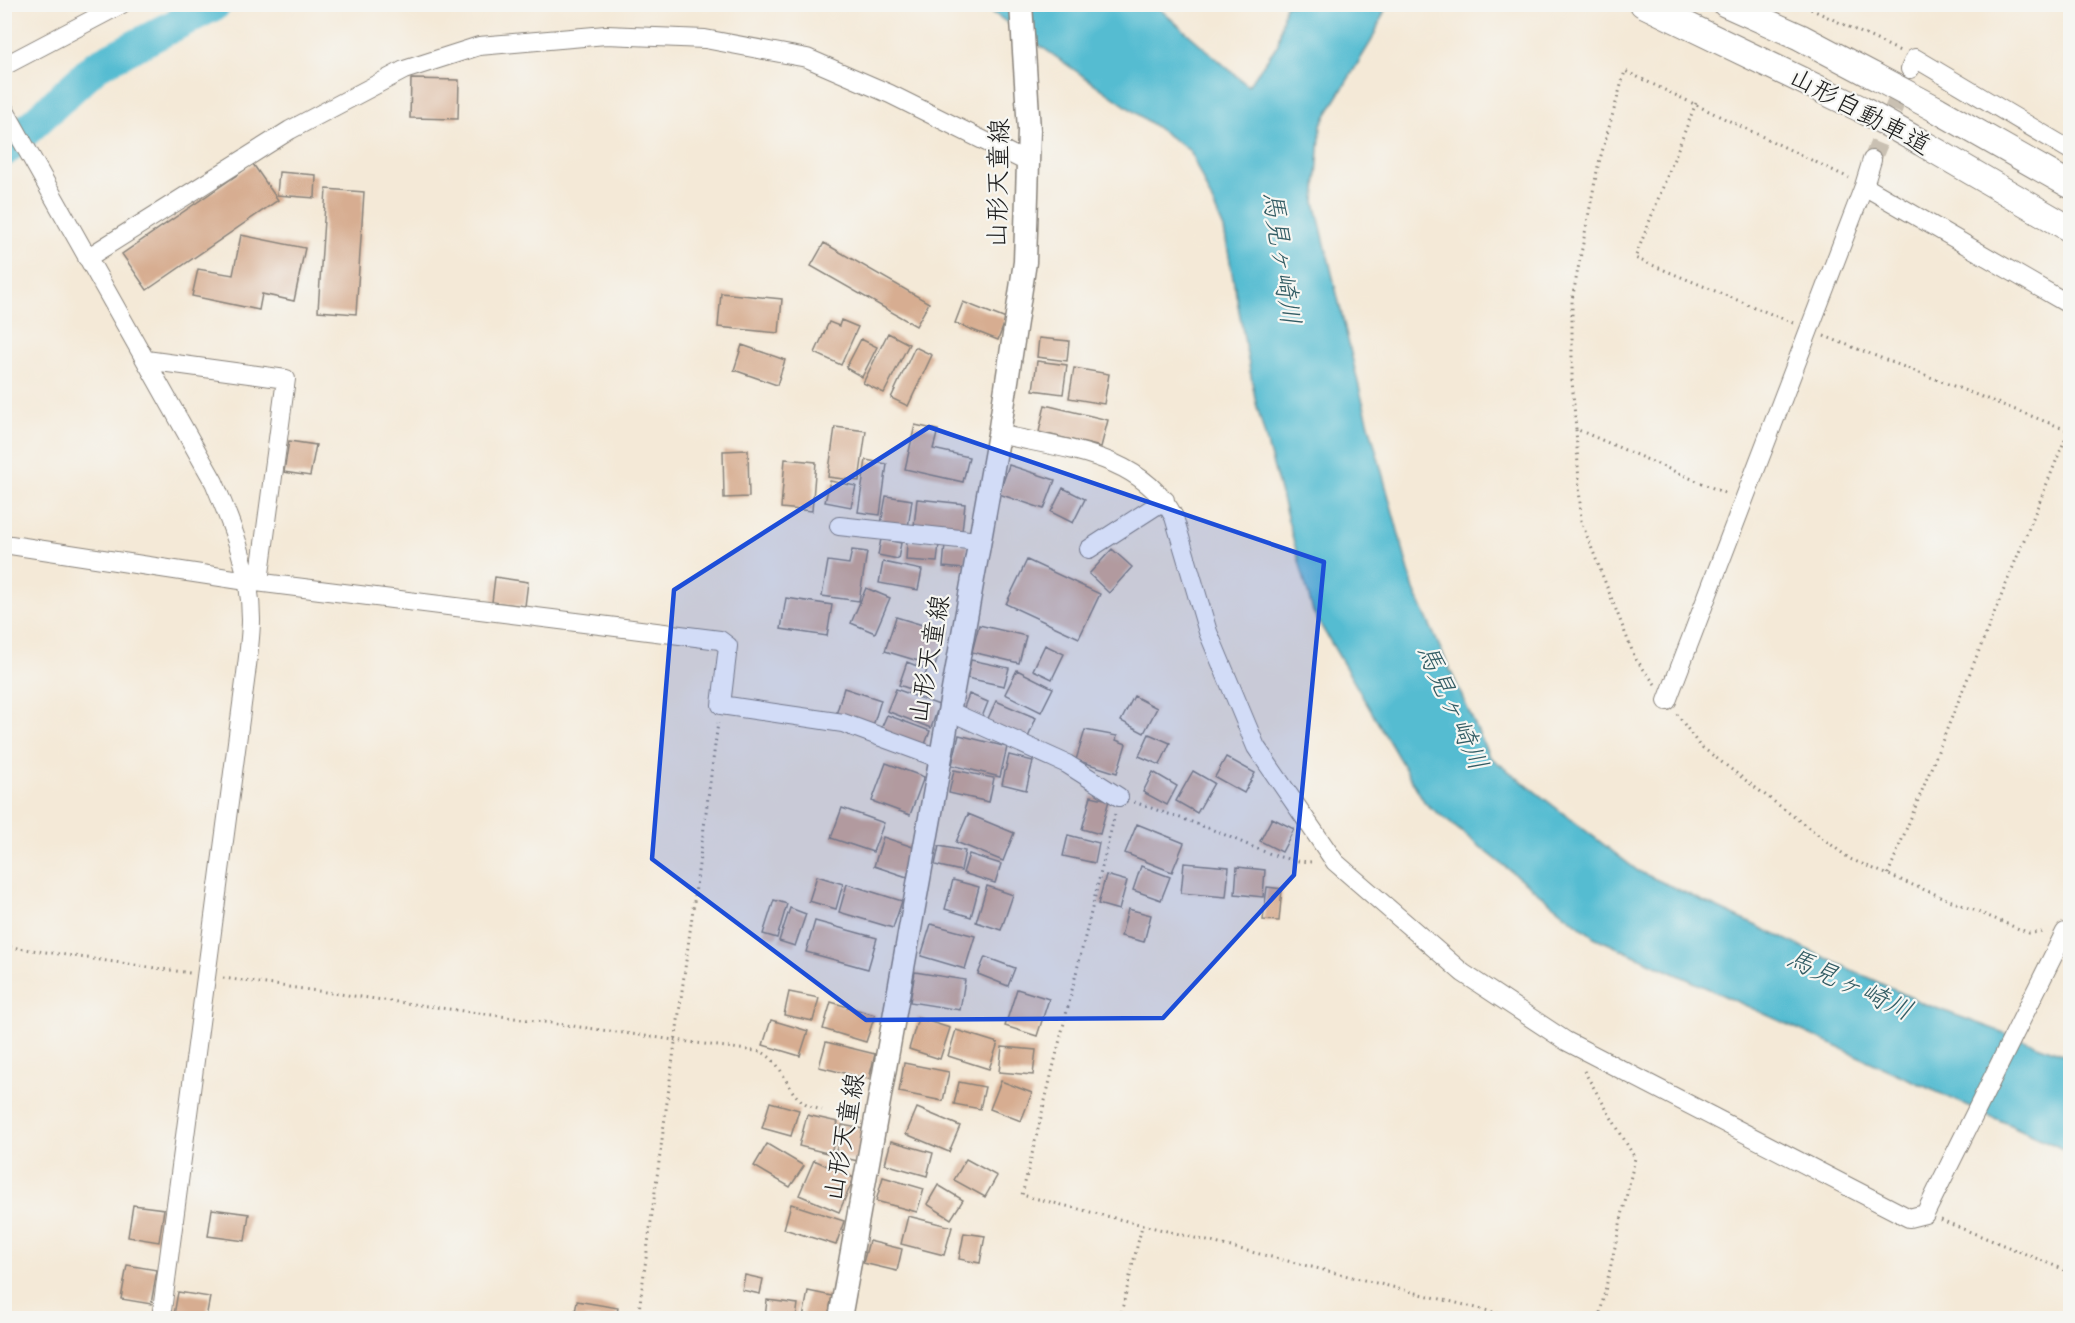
<svg xmlns="http://www.w3.org/2000/svg" width="2075" height="1323" viewBox="0 0 2075 1323" font-family="Caveat,'Klee One',sans-serif">
<rect width="100%" height="100%" fill="#f6f6f2"/>
<filter id="ink" filterUnits="userSpaceOnUse"><feTurbulence type="fractalNoise" baseFrequency=".0167" numOctaves="2"/><feDisplacementMap in="SourceGraphic" scale="12" xChannelSelector="R" yChannelSelector="G"/><feConvolveMatrix kernelMatrix="1 2 1 2 8 2 1 2 1" color-interpolation-filters="sRGB"/></filter>
<filter id="wash" filterUnits="userSpaceOnUse"><feTurbulence type="fractalNoise" baseFrequency=".008" numOctaves="4" result="noise"/><feDisplacementMap in="SourceGraphic" scale="24" xChannelSelector="R" yChannelSelector="G"/><feGaussianBlur stdDeviation="1.35" result="paint"/><feColorMatrix in="noise" values="0 0 0 0 0 0 0 0 0 0 0 0 0 0 0 0 0 1.4 0 .05"/><feComposite in="paint" operator="in"/></filter>
<g filter="url(#wash)">
<rect width="100%" height="100%" fill="#f4e9d7"/>
<path fill="#54bcd1" stroke="#386c76" stroke-width="1.5" d="M982,5H1155L1248,86L1278,44L1285,5H1387L1372,40L1321,124L1315,202L1361,395L1414,590L1489,756L1638,871L1925,1004L2070,1057V1152L1594,937L1425,803L1313,612L1256,403L1224,229L1190,151Z"/>
<g fill="none" stroke-linecap="round" stroke-linejoin="round">
<path stroke="#54bcd1" stroke-width="32" d="M4,151L96,66L216,4"/>
</g>
<g id="blocks">
<path fill="#d7ad91" d="M411,79L459,80L458,119L410,118Z
M253,164L278,200L147,290L122,254Z
M279,172L316,175L315,198L277,195Z
M326,189L364,192L356,314L318,311Z
M241,235L305,248L294,301L262,294L259,310L192,296L198,269L233,275Z
M824,243L929,303L916,326L811,266Z
M721,293L782,299L779,333L718,327Z
M963,302L1006,319L998,340L955,323Z
M841,320L858,327L841,365L815,353L829,322L839,326Z
M888,333L909,344L884,393L863,383Z
M1039,338L1069,341L1067,361L1037,357Z
M861,339L877,347L862,377L846,368Z
M742,345L785,360L777,385L734,370Z
M915,347L932,355L908,406L891,398Z
M1037,361L1067,365L1063,394L1033,390Z
M1074,368L1109,374L1104,404L1069,398Z
M1045,405L1108,420L1101,447L1039,432Z
M915,425L938,430L933,449L969,457L963,482L905,469Z
M835,427L866,431L859,481L828,477Z
M289,441L316,445L310,476L284,472Z
M748,450L749,497L724,498L723,451Z
M785,459L816,462L812,511L781,508Z
M866,460L887,464L880,515L858,512Z
M1009,465L1055,480L1044,509L999,494Z
M830,481L856,486L851,507L825,502Z
M1063,488L1085,499L1073,523L1051,512Z
M886,496L912,500L908,528L881,524Z
M917,499L965,504L962,531L914,526Z
M881,539L901,543L898,559L878,555Z
M907,542L939,544L937,562L906,560Z
M945,544L967,546L965,569L943,567Z
M1112,549L1132,567L1109,593L1089,574Z
M852,550L867,552L859,601L822,596L828,561L849,564Z
M1027,560L1100,594L1079,638L1006,604Z
M883,562L922,570L918,590L879,583Z
M495,577L528,582L525,606L492,602Z
M866,588L890,598L875,633L851,623Z
M786,598L832,605L827,636L781,629Z
M896,617L946,632L935,666L885,651Z
M979,625L1026,636L1019,663L972,652Z
M1045,645L1064,654L1052,679L1033,670Z
M971,660L1009,668L1004,686L967,678Z
M907,662L927,670L919,692L899,685Z
M1017,670L1053,688L1041,712L1005,694Z
M844,688L881,700L873,726L836,715Z
M896,689L939,705L931,728L887,711Z
M969,694L988,702L982,717L963,710Z
M1134,696L1157,708L1144,733L1121,721Z
M996,701L1036,718L1027,740L986,723Z
M887,715L930,731L924,747L880,731Z
M1085,730L1117,736L1116,740L1126,744L1117,773L1076,760Z
M1149,734L1170,743L1160,765L1139,756Z
M959,735L1007,747L1000,777L952,765Z
M1009,755L1033,761L1026,790L1002,784Z
M1226,757L1255,773L1244,793L1215,777Z
M886,763L924,777L910,815L872,801Z
M954,770L994,778L989,802L949,793Z
M1193,771L1214,783L1197,813L1176,801Z
M1153,772L1177,786L1167,805L1143,792Z
M1091,796L1109,800L1100,834L1082,829Z
M842,808L884,823L873,852L831,838Z
M968,814L1014,833L1003,861L956,842Z
M1272,818L1294,829L1282,852L1260,841Z
M1137,824L1184,843L1172,872L1125,853Z
M1068,835L1099,843L1095,863L1063,856Z
M883,837L916,848L907,877L874,866Z
M939,846L965,851L961,871L935,865Z
M969,854L1001,864L995,883L963,873Z
M1184,863L1229,867L1226,897L1181,893Z
M1141,866L1170,877L1161,900L1133,890Z
M1237,867L1265,870L1263,897L1235,894Z
M1106,875L1127,881L1119,910L1098,904Z
M817,876L843,884L836,909L809,901Z
M953,880L979,887L971,917L945,909Z
M847,884L902,901L893,928L839,912Z
M987,886L1013,895L1001,930L976,922Z
M1267,887L1282,889L1279,921L1263,920Z
M774,900L787,904L777,938L763,934Z
M790,908L806,914L795,946L779,941Z
M1128,909L1151,915L1144,942L1121,936Z
M815,921L877,938L868,969L806,952Z
M931,924L975,936L965,969L921,956Z
M985,957L1015,968L1008,986L978,974Z
M915,972L965,980L960,1010L910,1002Z
M1017,989L1049,999L1037,1036L1005,1026Z
M789,992L819,998L813,1021L784,1015Z
M831,1002L875,1015L866,1042L823,1029Z
M918,1018L950,1028L940,1059L909,1049Z
M771,1020L808,1031L800,1056L763,1045Z
M956,1030L998,1043L989,1069L948,1056Z
M826,1042L875,1054L869,1079L819,1067Z
M1002,1047L1036,1050L1033,1075L999,1072Z
M904,1063L949,1072L943,1101L899,1092Z
M1001,1081L1032,1093L1021,1121L990,1109Z
M959,1082L985,1087L980,1109L954,1104Z
M770,1102L799,1110L791,1136L762,1128Z
M917,1108L960,1126L949,1152L906,1134Z
M807,1115L838,1122L831,1154L799,1146Z
M842,1125L864,1129L858,1161L835,1156Z
M891,1141L933,1153L927,1176L885,1164Z
M767,1144L804,1166L790,1187L754,1166Z
M966,1159L997,1176L985,1197L954,1180Z
M814,1160L854,1178L839,1212L799,1195Z
M883,1177L924,1189L917,1212L876,1201Z
M938,1185L963,1200L951,1219L927,1204Z
M791,1204L844,1221L836,1245L784,1229Z
M133,1205L164,1209L159,1242L128,1237Z
M212,1209L249,1214L245,1241L208,1236Z
M908,1216L952,1227L944,1255L901,1244Z
M964,1233L985,1236L980,1263L959,1259Z
M869,1241L902,1249L897,1271L863,1263Z
M127,1265L157,1270L151,1304L121,1299Z
M745,1275L763,1279L760,1294L742,1290Z
M808,1291L832,1296L828,1318H803Z
M178,1292L210,1297L206,1318L174,1315Z
M767,1300L798,1304L796,1318H765Z
M577,1301L618,1308L616,1318H574Z
M733,1314L750,1317V1318H732Z"/>
</g>
</g>
<g filter="url(#ink)">
<use href="#blocks" fill-opacity="0" stroke="#88827a" stroke-width="1.5"/>
<g fill="none" stroke-linecap="round" stroke-linejoin="round">
<path stroke="#c9c0b2" stroke-width="18" stroke-dasharray="18 9" stroke-linecap="butt" d="M1872,160L1905,81"/>
<g stroke="#88827a" stroke-width="20">
<path id="minor" d="M4,66L122,4
M1910,69L1915,58L2070,150
M4,109L214,482C232,525 251,571 251,619C251,637 248,656 246,674L161,1318
M1864,186L2070,305
M87,258L290,130L404,70L479,46L606,35L705,39L807,58L890,94L1029,163
M146,360L286,379L259,581
M999,434C1062,449 1141,453 1174,517L1208,632L1256,747L1335,862L1463,973L1566,1041L1909,1218L1925,1214L2065,932L2070,935
M839,526L978,541
M4,544L247,581L720,640L728,646L721,705L843,723L941,759
M1089,549L1165,500
M1667,701L1864,186L1872,160
M949,711L1067,764L1119,797"/>
</g>
<g stroke="#88827a" stroke-width="25">
<path id="major" d="M840,1318L999,434L1025,262L1029,130L1021,4"/>
</g>
<g stroke="#88827a" stroke-width="28">
<path id="highway" d="M1643,4L1861,109
M1726,4L1800,37L1874,76
M1936,109L2070,185
M1922,143L2070,229"/>
</g>
<path stroke="#88827a" stroke-width="3" stroke-dasharray="1.5 4.5" stroke-linecap="butt" d="M1800,4L1900,51
M1696,103L1635,258L1793,323
M1824,336L2070,431
M1576,429L1572,381V300L1598,166L1625,71L1849,178
M1655,684L1635,658L1581,521L1576,429L1727,494
M1677,714L1699,745L1850,859L2029,933L2045,932
M1134,802C1162,812 1191,821 1218,832C1250,845 1279,862 1315,862
M1115,814L1022,1195L1517,1318
M1888,874L2070,427
M4,946L190,973
M223,978L762,1052C792,1069 781,1100 822,1110
M1584,1071L1635,1158L1599,1318
M1941,1220L2070,1272
M638,1318L718,723
M1120,1318L1142,1226"/>
<use href="#minor" stroke="#fff" stroke-width="18"/>
<use href="#major" stroke="#fff" stroke-width="22"/>
<use href="#highway" stroke="#fff" stroke-width="26"/>
<g stroke="#88827a" stroke-width="28" stroke-linecap="butt">
<path id="highway-bridge" d="M1874,76L1936,109
M1861,109L1922,143"/>
</g>
<use href="#highway-bridge" stroke="#fff" stroke-width="26"/>
</g>
</g>
<path fill="#1d4ed8" fill-opacity="0.2" stroke="#1d4ed8" stroke-width="4.5" stroke-linejoin="round" d="M929,427L1324,562L1294,875L1163,1018L866,1020L652,859L674,590Z"/>
<g text-anchor="middle" dominant-baseline="central" stroke-width="4.5" stroke-linejoin="round" paint-order="stroke">
<g font-size="26" fill="#1c1c1c" stroke="#f6f6f2">
<text transform="translate(1860 111) rotate(28)">山形自動車道</text>
<text transform="translate(998 183) rotate(-89)">山形天童線</text>
<text transform="translate(929 659) rotate(-80)">山形天童線</text>
<text transform="translate(844 1137) rotate(-80)">山形天童線</text>
</g>
<g font-size="27" font-style="italic" fill="#325c64" stroke="#f6f6f2">
<text transform="translate(1282 258) rotate(82)">馬見ヶ崎川</text>
<text transform="translate(1453 707) rotate(66)">馬見ヶ崎川</text>
<text transform="translate(1850 984) rotate(25)">馬見ヶ崎川</text>
</g>
</g>
<rect width="2075" height="1323" fill="none" stroke="#f6f6f2" stroke-width="24"/>
</svg>
